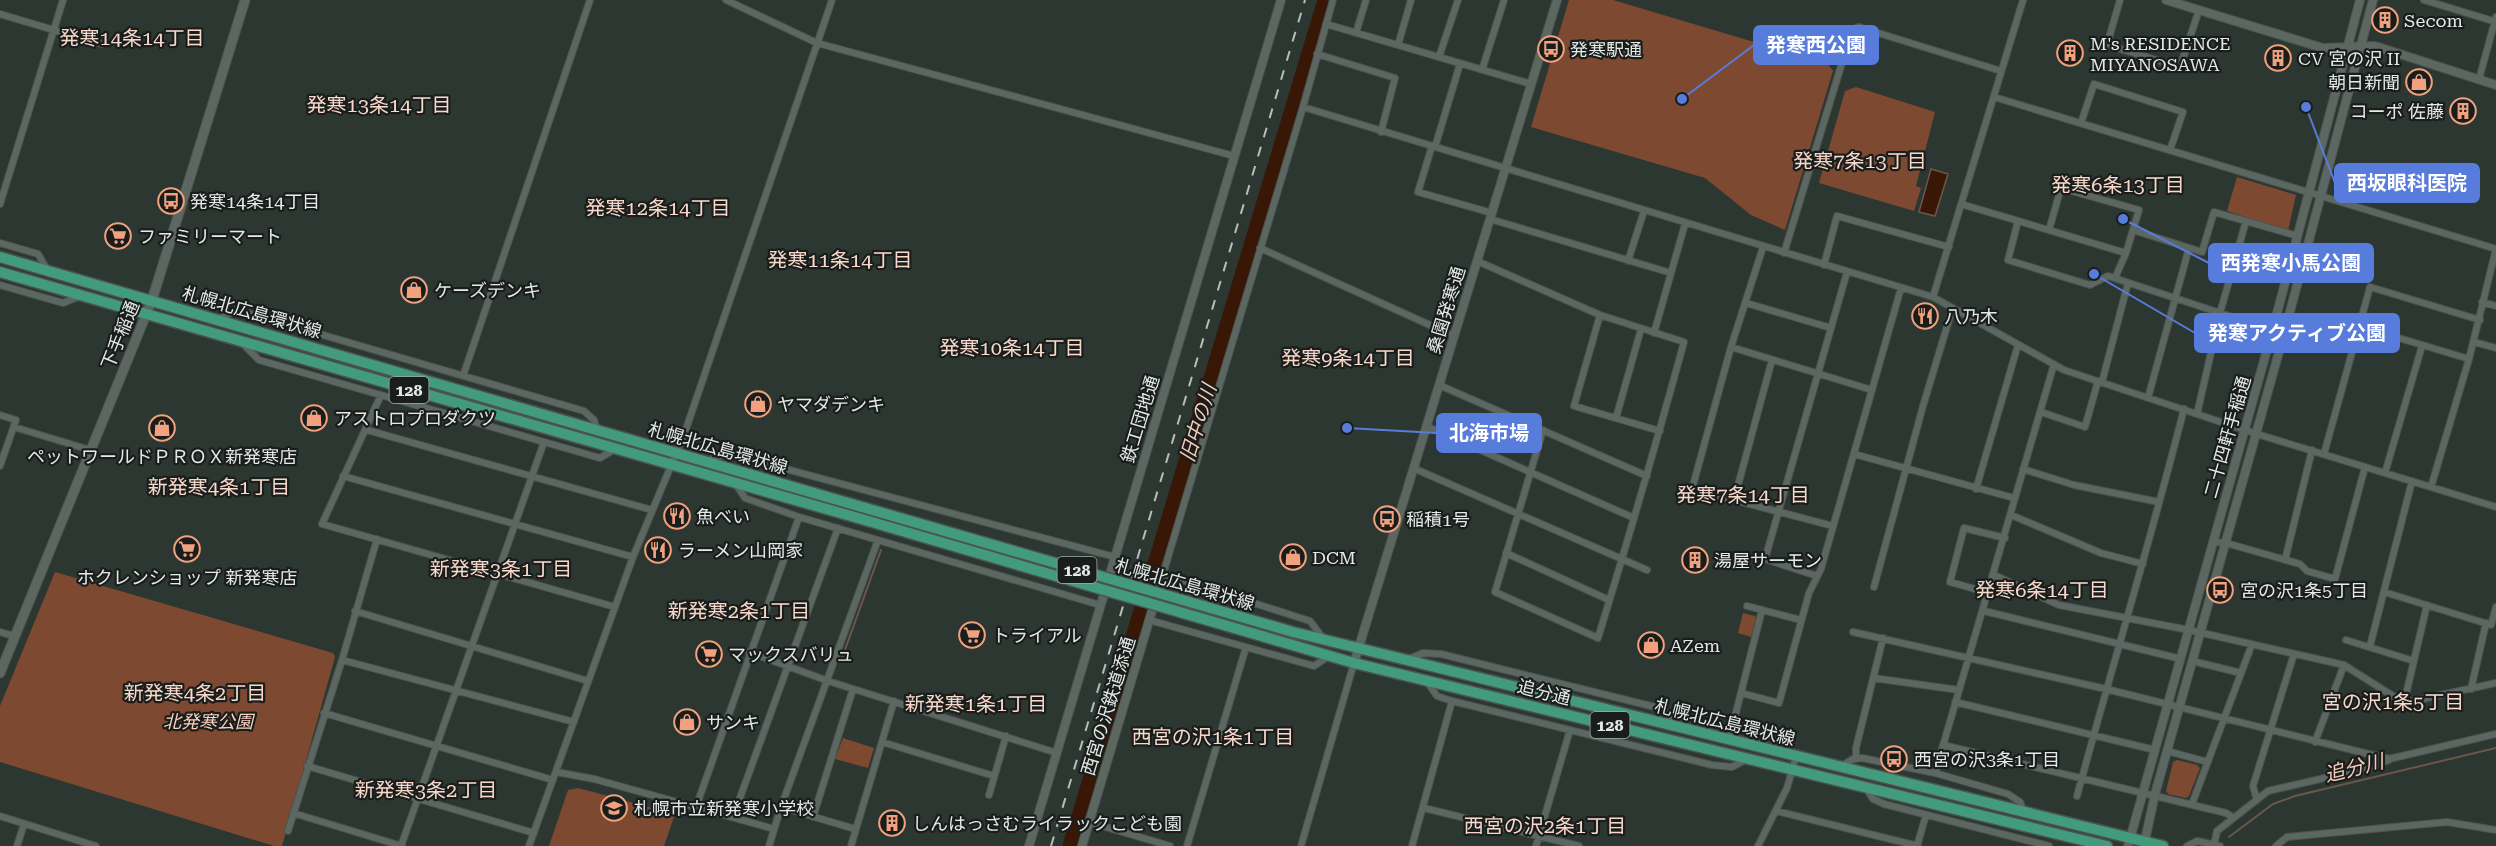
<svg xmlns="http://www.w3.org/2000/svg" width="2496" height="846" viewBox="0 0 2496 846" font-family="'Roboto Serif','Noto Sans JP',serif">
<rect width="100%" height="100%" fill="#2d3732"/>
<path fill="#7d4931" d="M1569,0H1613L1828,64L1833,71L1785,230L1751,215L1705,178L1531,127Z
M1856,87L1935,112L1916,186L1921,188L1914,211L1819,183L1845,91Z
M2237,177L2296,195L2288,231L2227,211Z
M55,572L333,653L335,657L282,846H274L0,762V706Z
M1743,613L1755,616L1756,618L1751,637L1738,633Z
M843,738L874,748L868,768L835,759Z
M2177,760L2197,765L2200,768L2189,796L2186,798L2168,794L2166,791L2173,762Z
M578,788L675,814L664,846H549L568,790Z"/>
<path fill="#391706" stroke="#6c5649" stroke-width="1.5" d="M1931,169L1948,174L1935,216L1919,212Z"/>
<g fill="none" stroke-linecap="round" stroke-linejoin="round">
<path stroke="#6c5649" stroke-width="2" d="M842,658L881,550
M2229,837L2273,804L2295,796L2496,748"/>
<path stroke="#391706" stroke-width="15" d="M1070,846L1325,0"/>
<g stroke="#4b534f" stroke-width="8">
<path id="minor" d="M726,0L817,43L1234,156
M2120,0L2107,45L2180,67L2199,10
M2424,0L2496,22
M0,14L101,44
M1326,24L1531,84
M1356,33L1366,0
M1398,45L1411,0
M1317,54L1395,78L1381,132
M1439,57L1458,0
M1482,70L1504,0
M2479,79L2496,17
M1994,97L2496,249L2469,359L2431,487
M1303,107L1933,297L2064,370L2257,434L2496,507
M2081,123L2094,84L2183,112L2170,150
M1432,146L1418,192L1492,213
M1435,147L1460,64
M0,204L63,0
M1961,204L2126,253
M1490,219L1671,273
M2018,221L2008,260L2090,285L2108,276L2284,334
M2049,230L2061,188L2139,210L2126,253L2115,278
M2133,230L2202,252L2214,212L2298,236
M0,243L38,254L48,271
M1763,247L1731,347L1692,489L1833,526
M1260,248L1454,336
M1784,253L1852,30L1859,27L2001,71
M1477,261L1600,315
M1628,261L1644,211
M1824,265L1837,216L1949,247
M0,285L63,303L80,296
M1933,297L2023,0
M2482,302L2496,306
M1746,303L1831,328
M218,319L237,310L584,411L594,420L597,430
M2359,326L2469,359
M1654,333L1685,224
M2474,342L2496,348
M243,344L259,360L600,458L615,449
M1731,347L1872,390
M463,376L590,0
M2102,382L2128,283
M1439,385L1647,476
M381,395L322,524L615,607
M2148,398L2189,248
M2041,412L2085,427L2098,381
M2197,414L2220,313L2246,221
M0,415L16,420L0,466
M1616,418L1641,329
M1426,426L1634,518
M14,427L90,450
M367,430L652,510
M1543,430L1495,592L1598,638C1628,540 1657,441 1684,342L1600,315L1574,406L1660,431
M1854,454L2014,498
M2324,454L2370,287L2480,320
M706,461L727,454L756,461L1115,557
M1413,468L1647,570
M2023,469L2074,485L2159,502
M2385,473L2422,346
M343,476L633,557
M735,483L745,498L799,517L1100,605
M1976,489L2018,345
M1734,500L1772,360
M2011,515L2101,553L2143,564
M2214,542L2226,543L2300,564L2307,571L2335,579L2365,467
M1506,553L1609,600
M2285,560L2312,450
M1994,575L2059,605L2189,630L2344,665L2404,703L2496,683
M1817,576L1765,559L1847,272
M1874,587L1923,406L1952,310
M2384,592L2491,625L2496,607
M1989,593L1950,582L1964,528L2005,538
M1747,606L1801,620
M355,611L588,681
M1984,611L2181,659
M1149,620L1314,666L1329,656
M0,632L14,636
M1853,632L2106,689L2389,759L2496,734
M1323,638L1310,621L1163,574L1303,107L1333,0
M2346,640L2414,661
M2370,646L2412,481
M749,652L828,681L1057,753
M1409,659L1423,653L1441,654L1663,709L1674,724
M342,660L574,722
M2192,661L2241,673
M1873,678L1959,690
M1427,682L1437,696L1452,701L1712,765L1732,767L1747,759
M2471,689L2486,623
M1741,693L1779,703L1809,593L1821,569L1901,288
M1955,702L2155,750
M2404,703L2427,605
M324,713L553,780
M1729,740L1762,610
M882,742L994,776
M2315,742L2344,665
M1943,745L2226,813L2234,818
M2167,751L2208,762
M1856,759V748L1883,638
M307,766L534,833
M1840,767L1853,759L1862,758L1935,773L2008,794L2020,802L2024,812
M556,772L594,779L774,829
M1935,773L2054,364
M1866,788L1873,799L1884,804L2049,846
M989,795L1006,736
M2077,796C2112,667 2151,539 2184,409
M2257,800L2253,786L2294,654
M2192,804L2252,644
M696,807L799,517
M781,807L855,829
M1424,808L1579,846
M1776,811L1918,846
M293,813L402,846
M0,816L96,846
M733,817L838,528
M813,817L853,689
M1089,822L1170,846
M288,831L342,660L377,539
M2214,845L2217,831L2268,791L2368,768L2389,760
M17,846L24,824
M401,846L544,442
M529,846L633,557L685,432L832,0
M769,846L781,807L878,540
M851,846L894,701
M1187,846L1246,647
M1301,846L1354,663
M1412,846L1452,701
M1536,846L1570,730
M1758,846L1787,788L1796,757
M1917,846L1926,815
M2187,846L2197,841L2220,846
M2276,846L2287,837L2447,822L2496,830"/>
</g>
<g stroke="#4b534f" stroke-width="10">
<path id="tertiary" d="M2166,0L2323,48L2375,46L2496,85
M1354,663L1557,0
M2144,845L2155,794L2284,334L2373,0
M1029,846L1281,0
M1082,846L1163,574
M2128,846L2272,332L2360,0"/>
</g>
<g stroke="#4b534f" stroke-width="11">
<path id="secondary" d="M0,673L152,300L245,0"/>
</g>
<g stroke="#4b534f" stroke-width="13">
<path id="primary" d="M0,257L862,507
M0,272L858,518
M1293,632L2163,846
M1289,644L1354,663L2107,846"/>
</g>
<use href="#minor" stroke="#5c6762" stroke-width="6"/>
<use href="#tertiary" stroke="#5c6762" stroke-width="8"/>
<use href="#secondary" stroke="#5c6762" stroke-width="9"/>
<use href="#primary" stroke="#439b7e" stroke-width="10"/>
<path stroke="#b7bebb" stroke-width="2" stroke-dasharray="10 10" stroke-linecap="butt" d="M1051,846L1305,0"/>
<g stroke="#4b534f" stroke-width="13" stroke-linecap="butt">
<path id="primary-bridge" d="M862,507L1293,632
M858,518L1289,644"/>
</g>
<use href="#primary-bridge" stroke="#439b7e" stroke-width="10"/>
</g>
<defs>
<g id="building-ring" transform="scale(1.35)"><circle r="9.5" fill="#191d1b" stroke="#f1a17d" stroke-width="1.5"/><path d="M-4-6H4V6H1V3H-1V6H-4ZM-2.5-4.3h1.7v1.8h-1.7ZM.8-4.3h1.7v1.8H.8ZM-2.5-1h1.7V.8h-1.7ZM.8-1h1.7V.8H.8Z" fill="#f1a17d"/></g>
<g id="bus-ring" transform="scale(1.35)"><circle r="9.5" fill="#191d1b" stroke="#f1a17d" stroke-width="1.5"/><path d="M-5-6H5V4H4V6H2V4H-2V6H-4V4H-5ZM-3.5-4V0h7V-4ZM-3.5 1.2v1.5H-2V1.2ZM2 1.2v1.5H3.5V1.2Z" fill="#f1a17d"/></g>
<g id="shop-ring" transform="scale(1.35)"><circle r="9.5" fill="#191d1b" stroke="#f1a17d" stroke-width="1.5"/><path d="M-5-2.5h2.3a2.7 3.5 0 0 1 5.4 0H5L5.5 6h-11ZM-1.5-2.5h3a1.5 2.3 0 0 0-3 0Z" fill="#f1a17d"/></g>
<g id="supermarket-ring" transform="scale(1.35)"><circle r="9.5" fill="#191d1b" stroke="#f1a17d" stroke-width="1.5"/><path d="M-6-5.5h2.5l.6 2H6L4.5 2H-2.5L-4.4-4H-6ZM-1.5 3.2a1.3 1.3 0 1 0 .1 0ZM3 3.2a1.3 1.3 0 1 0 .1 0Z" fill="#f1a17d"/></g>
<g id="restaurant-ring" transform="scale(1.35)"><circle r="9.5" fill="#191d1b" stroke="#f1a17d" stroke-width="1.5"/><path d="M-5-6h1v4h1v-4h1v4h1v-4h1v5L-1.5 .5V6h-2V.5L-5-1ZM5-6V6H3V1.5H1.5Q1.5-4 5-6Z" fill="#f1a17d"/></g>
<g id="school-ring" transform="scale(1.35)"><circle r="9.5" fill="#191d1b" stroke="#f1a17d" stroke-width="1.5"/><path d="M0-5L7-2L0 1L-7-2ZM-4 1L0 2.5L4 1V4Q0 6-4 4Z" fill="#f1a17d"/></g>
</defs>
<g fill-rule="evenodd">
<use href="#building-ring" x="2385" y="20"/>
<use href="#bus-ring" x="1551" y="49"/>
<use href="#building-ring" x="2070" y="53"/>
<use href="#building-ring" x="2278" y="58"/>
<use href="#shop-ring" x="2419" y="82"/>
<use href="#building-ring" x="2463" y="111"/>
<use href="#bus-ring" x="171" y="201"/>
<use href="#supermarket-ring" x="118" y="236"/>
<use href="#shop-ring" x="414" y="290"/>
<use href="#restaurant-ring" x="1925" y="316"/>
<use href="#shop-ring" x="758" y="404"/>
<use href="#shop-ring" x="314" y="418"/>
<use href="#shop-ring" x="162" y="428"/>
<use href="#restaurant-ring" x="677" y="516"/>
<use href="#bus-ring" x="1387" y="519"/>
<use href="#supermarket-ring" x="187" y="549"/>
<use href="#restaurant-ring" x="658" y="550"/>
<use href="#shop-ring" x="1293" y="557"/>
<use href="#building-ring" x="1695" y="560"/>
<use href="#bus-ring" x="2220" y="590"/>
<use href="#supermarket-ring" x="972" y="635"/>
<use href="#shop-ring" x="1651" y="645"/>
<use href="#supermarket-ring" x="709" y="654"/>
<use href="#shop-ring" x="687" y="722"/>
<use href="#bus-ring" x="1894" y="759"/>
<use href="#school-ring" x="614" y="808"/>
<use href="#building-ring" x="892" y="823"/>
</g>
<g text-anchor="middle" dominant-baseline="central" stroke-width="4.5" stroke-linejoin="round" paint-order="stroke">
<g fill="#191d1b" stroke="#a6aca9" stroke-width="1.5">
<rect x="389.5" y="377" width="39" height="26" rx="4.5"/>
<rect x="1057.5" y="557" width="39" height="26" rx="4.5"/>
<rect x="1590.5" y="712" width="39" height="26" rx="4.5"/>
</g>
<g font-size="16" font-weight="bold" fill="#e3e9e6">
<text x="409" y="390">128</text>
<text x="1077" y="570">128</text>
<text x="1610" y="725">128</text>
</g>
<g font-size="18" fill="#e3e9e6" stroke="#191d1b" text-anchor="start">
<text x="2404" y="20">Secom</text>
<text x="2090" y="43">M's RESIDENCE<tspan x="2090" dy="21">MIYANOSAWA</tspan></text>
<text x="1570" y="49">発寒駅通</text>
<text x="2298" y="58">CV 宮の沢 II</text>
<text x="2400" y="82" text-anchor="end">朝日新聞</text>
<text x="2444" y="111" text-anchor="end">コーポ 佐藤</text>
<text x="190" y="201">発寒14条14丁目</text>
<text x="138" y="236">ファミリーマート</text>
<text x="434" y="290">ケーズデンキ</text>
<text x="1944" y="316">八乃木</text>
<text x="777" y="404">ヤマダデンキ</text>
<text x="334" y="418">アストロプロダクツ</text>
<text x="162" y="456" text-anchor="middle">ペットワールドＰＲＯＸ新発寒店</text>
<text x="696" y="516">魚べい</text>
<text x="1406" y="519">稲積1号</text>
<text x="678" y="550">ラーメン山岡家</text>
<text x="1312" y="557">DCM</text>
<text x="1714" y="560">湯屋サーモン</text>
<text x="187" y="577" text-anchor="middle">ホクレンショップ 新発寒店</text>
<text x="2240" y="590">宮の沢1条5丁目</text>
<text x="992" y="635">トライアル</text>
<text x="1670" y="645">AZem</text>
<text x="728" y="654">マックスバリュ</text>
<text x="706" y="722">サンキ</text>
<text x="1914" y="759">西宮の沢3条1丁目</text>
<text x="634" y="808">札幌市立新発寒小学校</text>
<text x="912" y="823">しんはっさむライラックこども園</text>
</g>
<g font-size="18" fill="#e3e9e6" stroke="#191d1b">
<text transform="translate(1446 310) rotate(-73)">桑園発寒通</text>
<text transform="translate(252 312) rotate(16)">札幌北広島環状線</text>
<text transform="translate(120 335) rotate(-68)">下手稲通</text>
<text transform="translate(1140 419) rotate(-73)">鉄工団地通</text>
<text transform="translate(2227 437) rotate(-74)">二十四軒手稲通</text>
<text transform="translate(718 448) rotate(16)">札幌北広島環状線</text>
<text transform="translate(1185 584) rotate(16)">札幌北広島環状線</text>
<text transform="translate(1544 692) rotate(14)">追分通</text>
<text transform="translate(1108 706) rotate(-73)">西宮の沢鉄道添通</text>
<text transform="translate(1725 722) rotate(14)">札幌北広島環状線</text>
</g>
<g font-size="18" font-style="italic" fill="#fad1bf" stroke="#191d1b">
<text x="208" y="721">北発寒公園</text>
</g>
<g font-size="20" fill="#f8d8ca" stroke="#191d1b">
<text x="132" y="38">発寒14条14丁目</text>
<text x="379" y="105">発寒13条14丁目</text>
<text x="1860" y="161">発寒7条13丁目</text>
<text x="2118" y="185">発寒6条13丁目</text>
<text x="658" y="208">発寒12条14丁目</text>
<text x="840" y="260">発寒11条14丁目</text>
<text x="1012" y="348">発寒10条14丁目</text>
<text x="1348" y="358">発寒9条14丁目</text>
<text x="219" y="487">新発寒4条1丁目</text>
<text x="1743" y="495">発寒7条14丁目</text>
<text x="501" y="569">新発寒3条1丁目</text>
<text x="2042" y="590">発寒6条14丁目</text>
<text x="739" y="611">新発寒2条1丁目</text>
<text x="195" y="693">新発寒4条2丁目</text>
<text x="2393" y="702">宮の沢1条5丁目</text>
<text x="976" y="704">新発寒1条1丁目</text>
<text x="1213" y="737">西宮の沢1条1丁目</text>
<text x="426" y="790">新発寒3条2丁目</text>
<text x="1545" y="826">西宮の沢2条1丁目</text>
</g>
<g font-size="20" font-style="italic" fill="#f5ccba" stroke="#191d1b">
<text transform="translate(1198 423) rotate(-73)">旧中の川</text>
<text transform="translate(2354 768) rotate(-14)">追分川</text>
</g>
</g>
<path fill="none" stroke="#587cdc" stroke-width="2" d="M1682 99L1754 45M2306 107L2335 183M2123 219L2209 263M2094 274L2195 333M1347 428L1437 433"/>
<g fill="#587cdc" stroke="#191d1b" stroke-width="2">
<circle cx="1682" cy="99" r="6"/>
<circle cx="2306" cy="107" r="6"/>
<circle cx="2123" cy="219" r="6"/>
<circle cx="2094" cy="274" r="6"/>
<circle cx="1347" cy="428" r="6"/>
</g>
<g fill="#587cdc" stroke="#587cdc" stroke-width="2">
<rect x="1754" y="26" width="124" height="38" rx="6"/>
<rect x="2335" y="164" width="144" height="38" rx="6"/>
<rect x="2209" y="244" width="164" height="38" rx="6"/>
<rect x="2195" y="314" width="204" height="38" rx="6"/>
<rect x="1437" y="414" width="104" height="38" rx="6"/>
</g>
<g font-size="20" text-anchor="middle" font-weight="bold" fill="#fff">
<text x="1816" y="52">発寒西公園</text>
<text x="2407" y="190">西坂眼科医院</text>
<text x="2291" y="270">西発寒小馬公園</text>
<text x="2297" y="340">発寒アクティブ公園</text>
<text x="1489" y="440">北海市場</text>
</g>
</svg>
